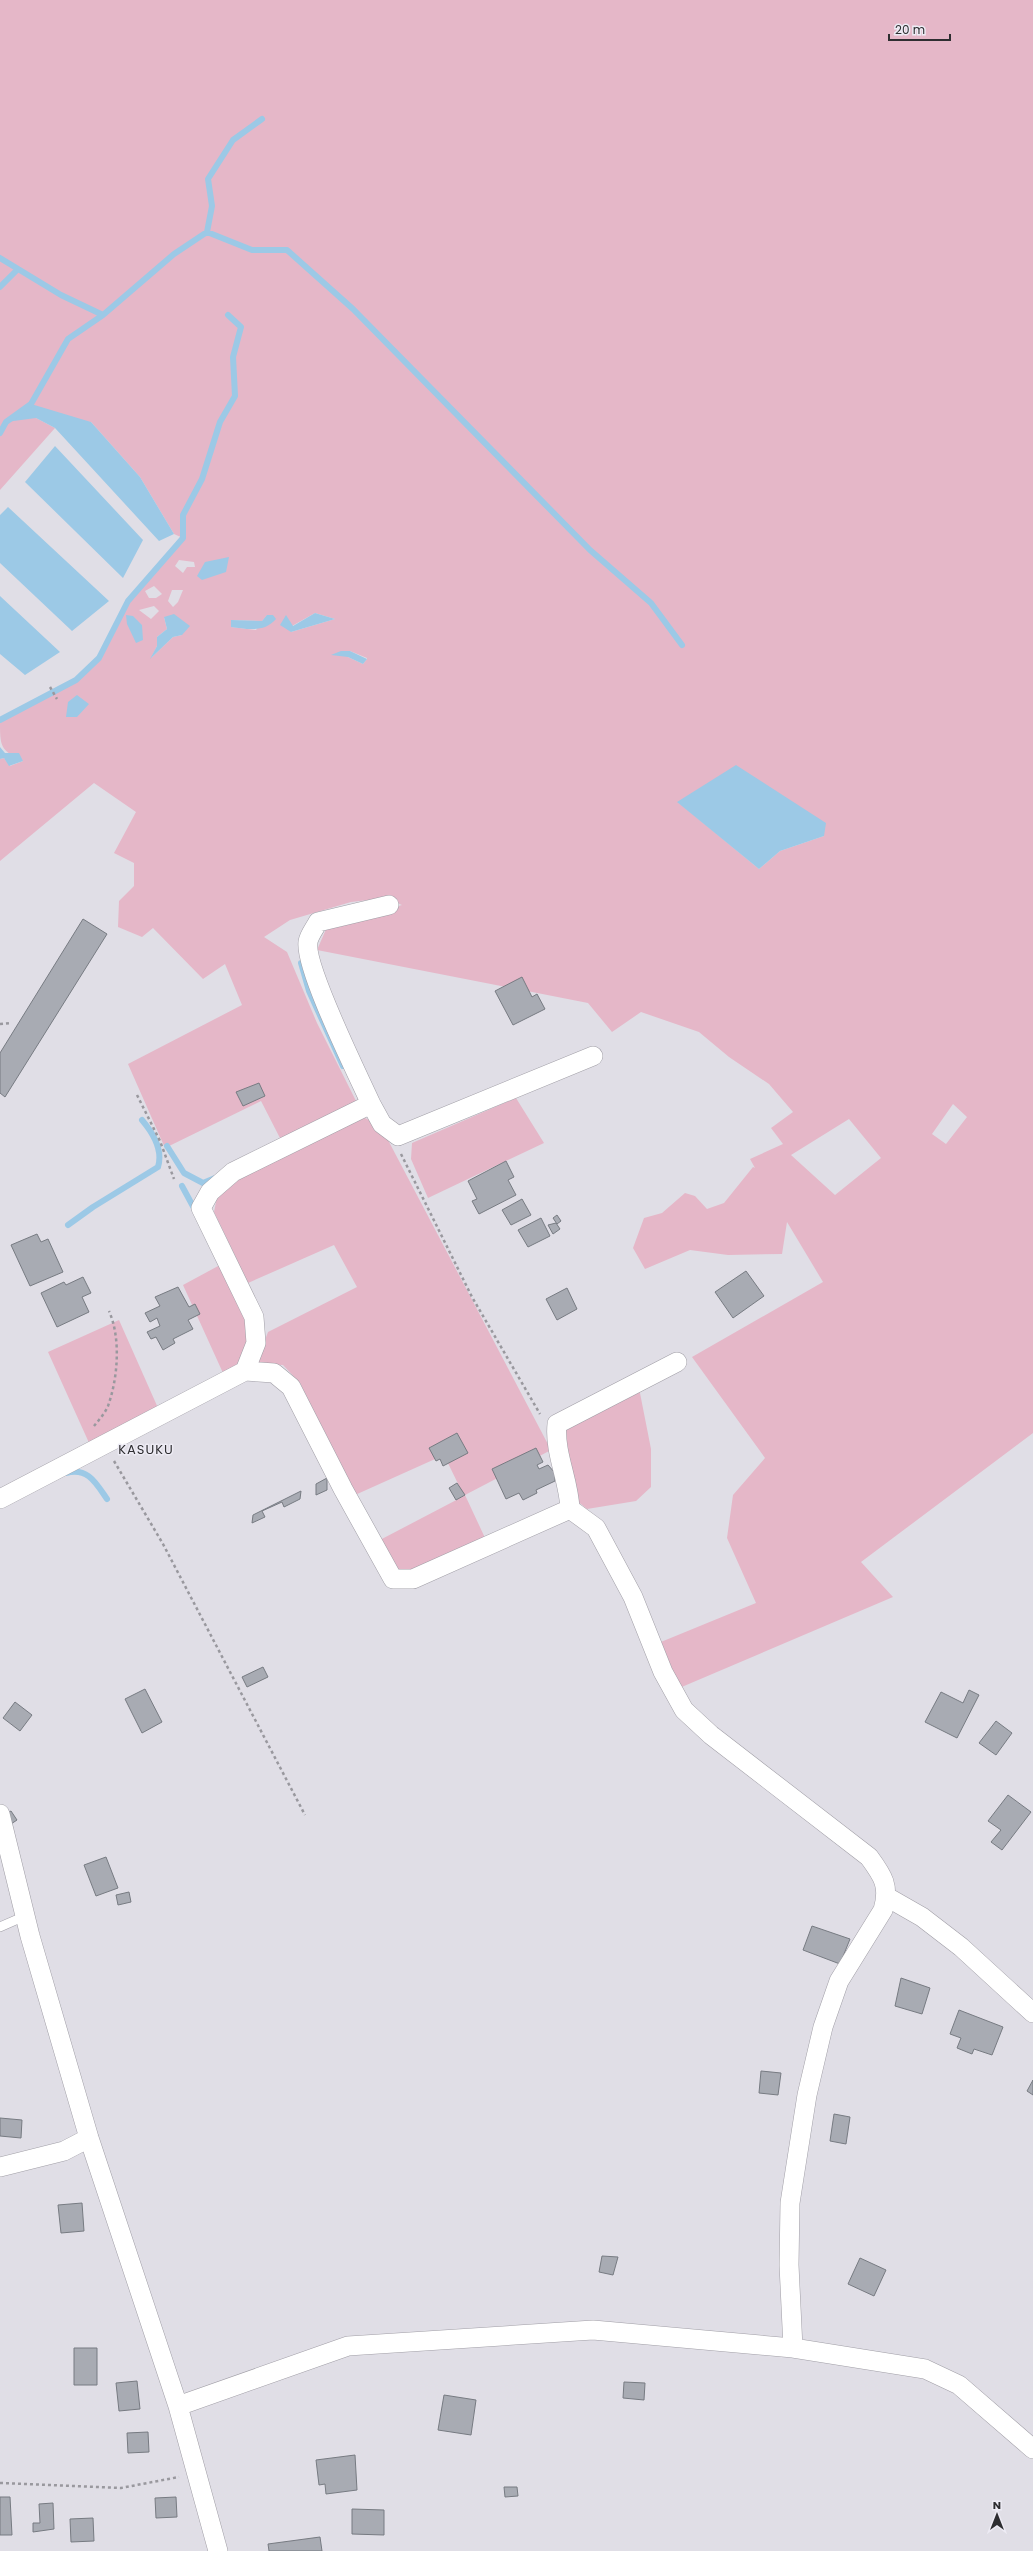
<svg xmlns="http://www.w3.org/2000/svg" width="1033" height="2551" viewBox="0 0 1033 2551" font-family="Poppins,sans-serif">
<rect width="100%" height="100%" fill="#e0dee6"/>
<path fill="#e5b7c8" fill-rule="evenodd" d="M0,0H1033V1433L861,1562L893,1597L677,1689L656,1644L756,1603L727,1538L733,1495L765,1458L692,1357L823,1282L787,1222L782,1254L728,1255L690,1250L645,1269L633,1248L644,1218L662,1213L685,1193L695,1196L707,1209L724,1203L753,1167L755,1168L750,1159L783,1144L771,1128L793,1112L769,1084L729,1057L699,1032L641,1012L612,1032L588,1003L317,950L327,927L402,905L385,898L351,902L290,920L264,937L287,952L317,1023L357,1103L281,1140L261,1101L165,1148L128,1064L242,1005L225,964L203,979L153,928L142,937L118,927L119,901L134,886V863L114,853L136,812L94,783L0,861V759L4,758L10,766L23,761C0,750 0,747 0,720L76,680L99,658L128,601L183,538L174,534L140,477L91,422L36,418L55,428L0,490ZM179,560L194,562L195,567H187L183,573L175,566ZM154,586L162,594L156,598H149L145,591ZM172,590H183L178,602L173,607L168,601ZM154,606L159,611L151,619L139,610ZM315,613L335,619L291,632L286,616L292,626ZM267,615L256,630L231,627L232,620L262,621ZM164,617L182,635L173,637L151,658L157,646V637L167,629ZM350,651L367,658V659L363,664L348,657ZM678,802L824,836L780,851L759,869ZM953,1104L967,1117L946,1144L932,1134ZM849,1119L881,1158L835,1195L791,1155Z
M516,1098L544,1143L428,1198L411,1159L412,1143Z
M363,1117L375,1123L388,1140L551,1450L465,1495L486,1540L415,1574L393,1570L378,1541L464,1496L444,1455L355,1495L300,1383L283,1365L256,1364L268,1332L357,1287L334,1245L248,1283L214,1212L217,1197L241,1178Z
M220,1265C233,1290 267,1339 239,1364C235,1368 228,1370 223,1373L183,1285Z
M119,1320L158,1408L90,1445L48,1352Z
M639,1388L651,1449V1487L636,1501L587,1509L576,1500L564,1428Z"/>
<path fill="#9cc9e6" d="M31,404L91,422L140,477L174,534L159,541L55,428L36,418L6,422Z
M55,446L143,540L123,578L25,482Z
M8,507L109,601L72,631L0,563V515Z
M229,557L226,572L202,580L197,576L205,562Z
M0,596L60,652L25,675L0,654Z
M315,613L335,619L291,632L280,625L286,615L293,626Z
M174,614L190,626L182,635L173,637L150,659L157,646V637L167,629L164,617Z
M126,615L133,616L142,625L143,640L136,643L127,624Z
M267,615H273L276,619C264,633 247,629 231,627V620L262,621Z
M341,651H350L367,659L363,664L348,657L331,655Z
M77,695L89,704L77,717H66L68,702Z
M0,747L5,753H19L23,761L9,766L4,758L0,759Z
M736,765L826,823L824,836L780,851L759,869L677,802Z"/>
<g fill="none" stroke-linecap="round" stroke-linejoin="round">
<path stroke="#9cc9e6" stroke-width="6" d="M207,232L252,250H287L353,309L590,550L651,603L682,645
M0,258L61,295L103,315
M0,287L18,269
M0,433L6,422L31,404L68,339L103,315L174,254L207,232L212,206L208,179L233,140L262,119
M0,720L76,680L99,658L128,601L183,538V515L202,479L220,422L235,396L233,357L241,327L228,315
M301,963L309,991L343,1066
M167,1146L184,1173L203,1183L215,1178
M182,1186L195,1210
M68,1225L93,1207L158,1167C163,1151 153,1133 142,1120
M66,1473C88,1467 96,1483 107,1499"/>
</g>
<path fill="#a8abb3" stroke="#777b82" d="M83,919L107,934L5,1097L0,1093V1053Z
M522,977L532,997L537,994L545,1009L513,1025L495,991Z
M259,1083L265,1096L243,1106L236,1092Z
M506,1161L514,1177L508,1180L516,1195L479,1214L472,1201L477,1199L468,1181Z
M522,1199L531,1215L511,1225L502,1210Z
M557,1215L561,1221L557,1224L553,1218Z
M541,1218L550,1236L528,1247L518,1230Z
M556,1223L560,1229L553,1234L548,1225Z
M37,1234L41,1242L48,1239L63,1272L30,1286L11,1245Z
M746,1271L764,1296L733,1318L715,1292Z
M83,1277L91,1293L82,1297L89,1312L57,1327L41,1293L64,1282L66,1285Z
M178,1287L189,1307L195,1304L200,1314L188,1320L193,1329L173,1339L175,1343L163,1350L156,1337L151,1339L147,1332L160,1326L157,1318L150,1322L145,1313L160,1306L155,1297Z
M567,1288L577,1309L557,1320L546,1299Z
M457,1433L468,1453L443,1466L440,1459L436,1461L429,1448Z
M536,1448L543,1462L537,1465L539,1469L548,1465L555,1473V1481L536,1490L537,1493L523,1500L519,1493L506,1499L492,1469Z
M327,1478V1490L316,1495V1484Z
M457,1483L465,1495L456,1500L449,1488Z
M301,1491L300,1499L284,1507L282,1502L262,1511L265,1517L252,1523L253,1515Z
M263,1667L268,1677L247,1687L242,1677Z
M145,1689L162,1722L142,1733L125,1699Z
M969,1690L979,1695L957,1738L925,1722L941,1692L963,1703Z
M15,1702L32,1715L20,1731L3,1718Z
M996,1721L1012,1733L996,1755L979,1743Z
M1008,1795L1031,1812L1002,1850L991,1842L1001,1830L988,1821Z
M11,1811L17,1820L11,1824L5,1814Z
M106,1857L118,1888L96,1896L84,1865Z
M129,1892L131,1902L118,1905L116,1895Z
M812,1926L850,1939L840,1964L803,1950Z
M901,1978L930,1988L922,2014L895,2006Z
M959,2010L1003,2027L992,2055L974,2049L972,2054L957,2048L961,2038L950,2034Z
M761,2071L781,2073L778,2095L759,2093Z
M1033,2080V2095L1027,2091Z
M834,2114L850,2117L846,2144L830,2141Z
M0,2118L22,2120L21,2138L0,2136Z
M82,2203L84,2231L61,2233L58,2205Z
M602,2256L618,2257L613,2275L599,2272Z
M860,2258L886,2270L874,2296L848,2284Z
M74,2348H97V2385H74Z
M137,2381L140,2409L119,2411L116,2383Z
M624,2382L645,2383L644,2400L623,2398Z
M444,2395L476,2400L471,2435L438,2430Z
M148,2432L149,2452L128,2453L127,2433Z
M355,2455L357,2490L326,2494L325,2484L319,2485L316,2460Z
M504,2487H517L518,2496L505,2497Z
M0,2497H10L12,2535H0Z
M176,2497L177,2517L156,2518L155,2498Z
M53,2503L54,2529L33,2532V2523H40L39,2504Z
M352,2509L384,2510V2535L352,2534Z
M93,2518L94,2541L71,2542L70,2519Z
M320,2537L322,2551H269L268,2544Z"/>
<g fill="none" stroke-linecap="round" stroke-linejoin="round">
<g stroke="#a09ea6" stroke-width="10">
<path id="service" d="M0,1927L25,1916"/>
</g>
<g stroke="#a09ea6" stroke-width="20">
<path id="minor" d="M371,1104C358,1075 304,967 308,942C309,935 315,928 318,922L389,905
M245,1371L256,1343L254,1317L201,1208L210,1192L233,1172L371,1104L382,1124L398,1136L593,1056
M0,1499L245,1371L274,1373L291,1387L343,1489L393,1579H413L570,1509C569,1480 554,1453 557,1424L677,1362
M570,1509L596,1528L633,1597L663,1672L684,1710L711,1735L869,1857C883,1876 890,1886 883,1910L839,1981L823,2027L807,2095L790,2203L789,2265L793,2348
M0,1814L30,1936L89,2138L178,2406L218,2551
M887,1897L922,1917L961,1947L1033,2013
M0,2167L64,2151L89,2138
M178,2406L348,2346L593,2330L793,2348L925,2369L959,2385L1033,2449"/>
</g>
<path stroke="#99989e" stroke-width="2.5" stroke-dasharray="3 3" stroke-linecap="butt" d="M50,687L57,699
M0,1024L11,1023
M137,1095L160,1141L174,1179
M401,1154L472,1297L540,1414
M94,1426C99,1420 105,1413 108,1406C118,1378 121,1338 109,1311
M114,1461L163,1544L305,1815
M0,2483L121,2488L179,2477"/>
<use href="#service" stroke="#fff" stroke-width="9"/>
<use href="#minor" stroke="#fff" stroke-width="19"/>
</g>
<g text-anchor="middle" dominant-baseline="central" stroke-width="3" stroke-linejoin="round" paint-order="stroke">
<g font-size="13" letter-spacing="1" fill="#2e2e31" stroke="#edebf4">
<text x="146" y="1449">KASUKU</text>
</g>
</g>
<g transform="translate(997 2515)" stroke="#edebf4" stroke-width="3" paint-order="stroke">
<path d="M0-3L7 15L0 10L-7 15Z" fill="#2e2e31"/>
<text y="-6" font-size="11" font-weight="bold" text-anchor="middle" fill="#2e2e31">N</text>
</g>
<path d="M889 34v6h61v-6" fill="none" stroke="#2e2e31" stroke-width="2"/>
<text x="895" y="34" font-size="12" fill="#2e2e31" stroke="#edebf4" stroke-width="3" paint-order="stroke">20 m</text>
</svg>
